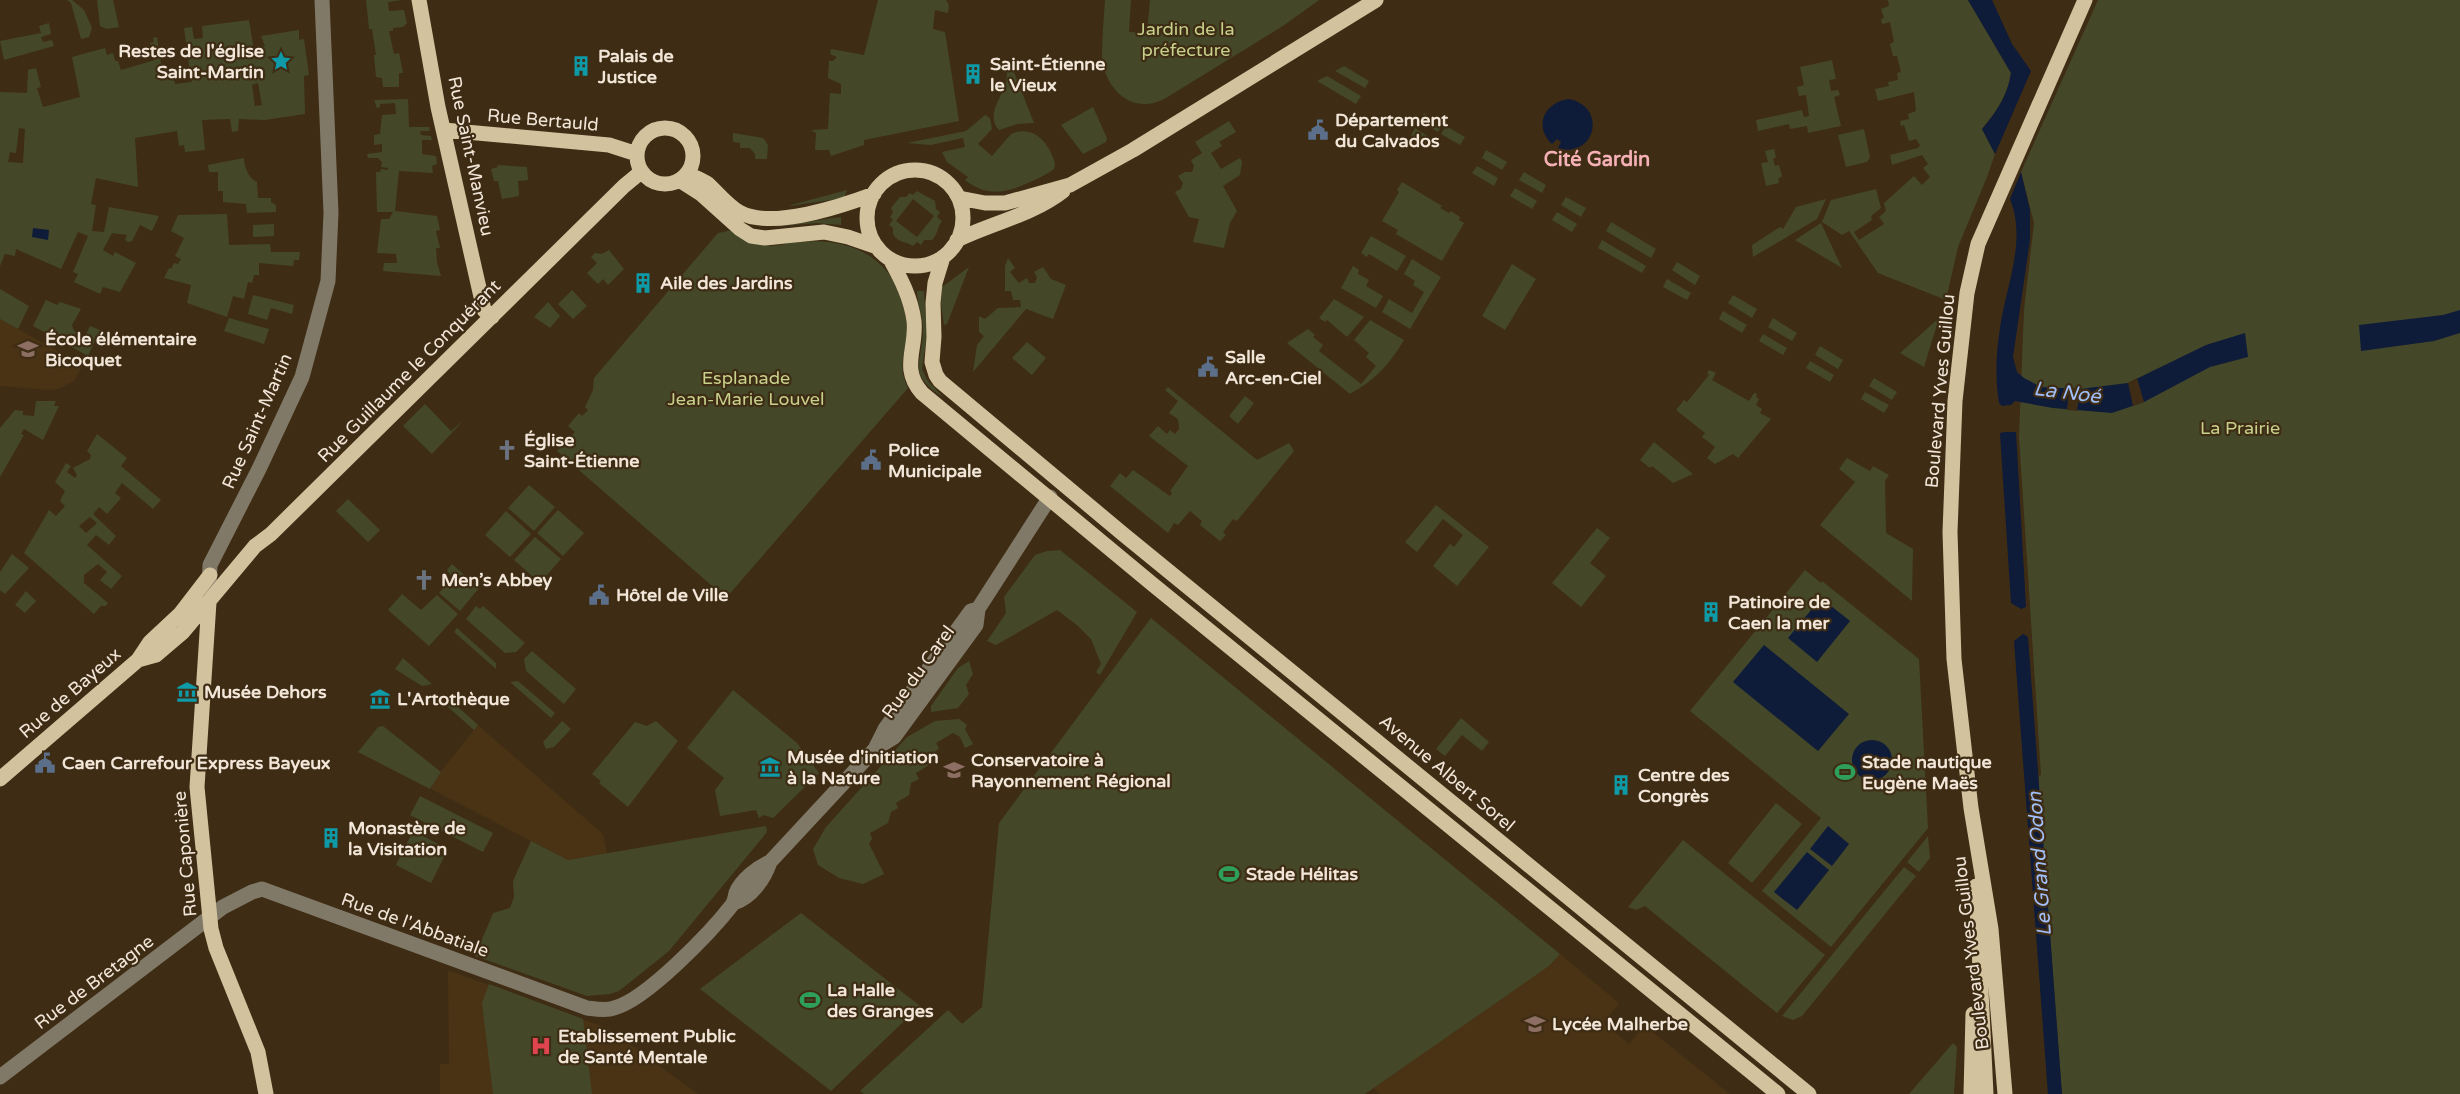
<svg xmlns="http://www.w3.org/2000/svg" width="2460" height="1094" viewBox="0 0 2460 1094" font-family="'Varela Round',sans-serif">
<rect width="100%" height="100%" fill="#3e2c14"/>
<path fill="#493314" d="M0,319L83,365L74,381L58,389L49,390L0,386Z
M478,725L603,834L607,854L568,860L431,789L438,775Z
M1560,954L1619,1003L1604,1023L1629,1044L1644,1025L1730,1094H1380L1373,1088L1549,966Z
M448,970L609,1029L698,1094H440V1064H449Z"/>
<path fill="#444829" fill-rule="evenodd" d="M67,0H72L84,10L92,28L89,37L81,39L71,3Z
M97,0H113L119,27L107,29L100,26Z
M366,0H402L388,2L389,11L404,10L407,23L403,27L393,28V31H389L394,54L399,53L403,73H399V87H383L382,78L376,77L374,55H376L372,29H369Z
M878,0H946L949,5L948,13L935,10L933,29L945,32L959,121L864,140V145L831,156L829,150H815L816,133L811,130L828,129L830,93L841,94V84L828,78L829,61H833L837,57L830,54L831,49L864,55Z
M1105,0H1131L1129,32L1147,33L1150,0H1319L1283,26L1174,93C1169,96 1163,100 1157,102C1127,112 1103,84 1102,56C1102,37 1104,18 1105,0Z
M1888,0H1968L2011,73C2008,95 1996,112 1982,129L1995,154L1987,177L1958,247L1946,300L1878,273L1849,231L1842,235L1822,222L1831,200L1876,189L1881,208L1871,216L1872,220L1854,232L1859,240L1884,224L1879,217L1886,211L1884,203L1914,176L1922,185L1930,177L1923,168L1928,164L1922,155L1892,165L1890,155L1918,148L1920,145L1916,139L1909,141L1904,125L1901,126L1900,121L1909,119L1908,114L1916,111L1914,92L1878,101L1875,89L1889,86L1888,82L1898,80L1897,73L1901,72L1897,56H1893L1890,44L1894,42L1890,22L1882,24L1881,19L1884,18L1881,9L1889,6Z
M2098,0H2460V1094H2062L2039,791V776L2041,775L2019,437L2024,310L2034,223L2021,172Z
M249,20L254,51L265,46L261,36L299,30V40L304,39L309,75L304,76L305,114L265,120L239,119L238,131L232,132L230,119L202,120L205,150L185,152L184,145L179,146L177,131L135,138L138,187L96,178L91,204L96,205L92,231L104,232L109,207L159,216L152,231L140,225L132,241L128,242L125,240L127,235L112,233L103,250L113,256L115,252L136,263L120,292L103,287L100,294L74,282L78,274L73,272L88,236L78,232L61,269L16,249L15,256L5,254L0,266V92L27,93L28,70L36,68L41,87L37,88L43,107L80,97L72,57L105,48L107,55L113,53L115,61H118L121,70L155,60L150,43L154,42L153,38L157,37L162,70L172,69L175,84L191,82L194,78L193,73L190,72L184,28L192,27L194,39L203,38L202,26ZM258,83L262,105L255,106L252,85ZM19,128L25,129L23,163L8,162L10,152L16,153Z
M49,23L51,34L41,37L43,42L52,40L54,46L4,60L0,41L41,33L39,26Z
M1832,60L1836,79L1829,80L1831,91L1838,90L1840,95L1834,97L1841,126L1808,133L1807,126L1790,129L1789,124L1758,131L1756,120L1802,110L1804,117L1809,116L1806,95L1799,96L1797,87L1804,85L1800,67Z
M1010,62L1034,123L1017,124L999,130C985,115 1002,98 1006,82C1008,76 1006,69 1007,63Z
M1344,66L1369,81L1365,88L1335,71Z
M1327,76L1361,96L1356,104L1317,81Z
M408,99L409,127H429L430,131H420L421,135L431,136L432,140H422V154L436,156L437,164L432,166L433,173L399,171L395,211L437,216L440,230L436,231L440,248H436L437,262L441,276L383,271L384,263H397L396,254L377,253L381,219H389L393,212H377L376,172H380L381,169L388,170V168L381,167L382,162L378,158H368L367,154L382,152V144L374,145V135L380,134L382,115L396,114L395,103L380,104V107L377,108L374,100Z
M1093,107L1107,138L1106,142L1083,154L1061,125Z
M1424,113L1443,124L1438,132L1419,121Z
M985,115L990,118L992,129L978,144L992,156L1011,134C1034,124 1050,144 1055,164L1054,169C1046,175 1037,179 1028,183C1006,193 986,197 965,180L968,177L947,162L942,152L965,147L963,138L931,145L907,143L966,131Z
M1229,121L1236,132L1219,142L1222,146L1211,153L1221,169L1240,158L1242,162L1240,175L1223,186L1237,211L1230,223L1224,248L1193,242L1199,219L1189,217L1175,192L1181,189L1183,183L1178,176L1185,172H1192L1194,166L1191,160L1202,153L1195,142Z
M1446,126L1465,137L1460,145L1441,134Z
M1415,128L1434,140L1430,147L1411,136Z
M1864,129L1870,157L1867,162L1846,167L1838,135Z
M733,133L763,138L768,145L767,159H755V154L750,148H740V143L733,142Z
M1774,149L1776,157L1773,159L1775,166L1779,165L1782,176L1778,179L1779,183L1766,186L1761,163L1768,162L1765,151Z
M1486,150L1507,162L1502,170L1482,158Z
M244,158C244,166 248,178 257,182L258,198H271V202L276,205V212L247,213L246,204L223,202V191H218V172H209L208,165Z
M497,165L527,167L528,180L518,181L519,196L502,199L498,181H494L491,169L498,167Z
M1477,166L1498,178L1494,186L1472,173Z
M1524,172L1546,185L1542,193L1519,180Z
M1402,182L1442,206L1440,208L1449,213L1451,211L1460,217L1459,220L1464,223L1442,261L1396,234L1398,230L1382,221L1399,192L1397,190Z
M1515,188L1537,201L1532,209L1510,196Z
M847,190L844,198L790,206L791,205Z
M917,191L935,201L936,209L940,212L937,217L942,221C937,228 938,234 932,240H924L921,245L917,242L913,246C906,241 898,243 893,234V228L889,225L893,220L890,217L893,212L891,208L900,197H906L910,193L913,195ZM913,199L934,216L917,237L896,221Z
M1566,197L1586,208L1581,217L1561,205Z
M1826,199L1817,219L1753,257L1752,245L1780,227L1783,229L1796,207Z
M1557,212L1577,224L1572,232L1552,220Z
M227,214L229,245L270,244L271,252H300L299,260H294L293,266L259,263V275H254L252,283L248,282L244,299L233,296L227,317L187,303L191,285L164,278L169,268L171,269L174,263L178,264L181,259L175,256L184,238L171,231L178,215Z
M841,217V225L816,223L771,227Z
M1611,222L1656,249L1651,258L1606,231Z
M1821,223L1842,268L1795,240Z
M274,224V236L253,237V225Z
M733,230C742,234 752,242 762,245C773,248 787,243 798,242C839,238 880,249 898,290C905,305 908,323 906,339C904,361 898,367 908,388L726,598L557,451L575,432L568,426L579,413L582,416L588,410L585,407L593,390L594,378L718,233Z
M1371,236L1406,256L1397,271L1369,254L1367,257L1361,253Z
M1602,240L1646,266L1642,273L1598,248Z
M609,250L624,269L608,285L603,279L598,284L587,273L597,263L591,257L595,253L602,254Z
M1008,258L1015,268L1010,272L1019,283L1027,278L1029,283H1035L1037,277L1034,272L1043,267L1051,279L1066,285L1053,319L1026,309L973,372L977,345L984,336L979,332V316L985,319L998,308L1021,307L1020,300H1013L1011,291H1005V266Z
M1412,259L1441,277L1410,329L1382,312L1389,299L1412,313L1424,292L1413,285L1415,281L1404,274Z
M1677,262L1700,276L1695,285L1672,270Z
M1512,264L1536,279L1505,330L1482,316Z
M1353,266L1359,270L1358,274L1369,280L1366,286L1383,296L1376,308L1341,288Z
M969,267L947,324L944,325L941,304L942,287Z
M1667,279L1691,293L1687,300L1663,287Z
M0,289L29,306L18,329L0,319Z
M572,290L587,306L573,319L558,304Z
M917,291H924L927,334L922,369L928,381L944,398C905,373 923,365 923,328C923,316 917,303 917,291Z
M253,295L294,305L292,314L271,308L267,320L248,314Z
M1733,295L1757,309L1752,318L1728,303Z
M1334,299L1364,317L1347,337L1327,320L1325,322L1319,318Z
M46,300L57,305L60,302L81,309L72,325L74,331L85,336L90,326L100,330L88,356L33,326Z
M548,302L560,316L550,328L534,317Z
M1723,311L1747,325L1742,333L1719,319Z
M229,318L269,329L264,344L224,331Z
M1773,318L1797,333L1792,341L1768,327Z
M1939,318L1924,367L1900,353Z
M1370,320L1404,340C1389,365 1375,380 1350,394L1287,343L1308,329L1315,335L1313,337L1323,345L1319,351L1361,384L1376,366L1366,357L1369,353L1354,340Z
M1763,334L1787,348L1783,355L1759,341Z
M1027,342L1046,358L1032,375L1012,358Z
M1820,346L1843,360L1838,369L1815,355Z
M1810,361L1834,375L1830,382L1806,368Z
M1709,370L1716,373L1712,380L1749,401L1754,393L1757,394L1756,397L1759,399L1756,405L1762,409L1760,413L1771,419L1738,458L1733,454L1715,464L1707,458L1715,447L1702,437L1705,433L1676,410L1684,400L1687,402L1709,375L1707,373Z
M1874,378L1897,392L1892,400L1869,386Z
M1168,387L1257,460L1289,443L1294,451L1237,521L1233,519L1223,532L1226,535L1220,541L1200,525L1202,521L1190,511L1178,525L1174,523L1168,533L1110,486L1120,473L1126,478L1133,470L1170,496L1172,493L1170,491L1188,466L1149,436L1158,426L1167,434L1170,430L1175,434L1179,429L1178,419L1169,413L1178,401L1165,390Z
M1865,392L1889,405L1884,413L1861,399Z
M1245,396L1254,403L1238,424L1229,416Z
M36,401H56L54,406H59L43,440L24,429L21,434L24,435L0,477V428L15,410L23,411V415L34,416Z
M425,404L451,431L464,420L432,454L403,426Z
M97,434L127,458L121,466L161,500L153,509L122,483L115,493L121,498L107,514L99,507L93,514L116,536L109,545L96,535L87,545L122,576L111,589L100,580L107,572L98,564L84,575V583L108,603L106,606H101L94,614L24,553L49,510L56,516L65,506L60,501L65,491L55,482L66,463L71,466L67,472L75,478L77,475L73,468L90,459L91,455L87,451ZM90,517L97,523L86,533L79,526Z
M1654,442L1693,474L1673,483L1652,466L1650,468L1640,460Z
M1847,458L1870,471L1873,466L1889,475L1885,481L1886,533L1913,549L1912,601L1820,525L1855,482L1839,469Z
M529,485L555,507L534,531L508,508Z
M348,499L380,530L368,542L336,511Z
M1436,505L1489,547L1457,586L1433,566L1450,544L1454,547L1463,535L1443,519L1417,552L1405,542Z
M558,510L584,533L563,556L537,533Z
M506,511L531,534L510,557L485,535Z
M1597,528L1610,538L1590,563L1606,576L1581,607L1552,583Z
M535,537L561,559L540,583L514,560Z
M1060,550L1137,612L1100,675L1096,672L1101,664L1091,639L1078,626L1057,610L996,645L987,641L1006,613L1004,597L1035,555L1047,551Z
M12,554L29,568L5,594L0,590V572Z
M452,564L479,588L460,611L439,593L452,578L447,570Z
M1805,570L1821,583L1822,581L1919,659L1928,828L1831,947L1762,891L1821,818L1690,711Z
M26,591L36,601L25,613L15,605Z
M402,594L421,610L437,595L458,614L429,646L388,610Z
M476,606L480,609L483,606L525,643L516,652L505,653L466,619Z
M1151,618L1560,954L1549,966L1365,1094H864L860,1091L948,1010L962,1024L982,1007L999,823Z
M457,628L496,663V669L454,632Z
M532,651L576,689L564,704L526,671L524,659Z
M403,658L432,684L422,686L395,669Z
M969,661L973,674L966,685L969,694L958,708L931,712V706L958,668Z
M518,681L555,713L551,718L510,682Z
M733,690L797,743L819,773L773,818L764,815L759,818L756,810L720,816L715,790L724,778L687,748Z
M447,697L478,725L474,730L448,707Z
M1461,718L1489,742L1482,751L1462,735L1445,756L1436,749Z
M959,719L967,725L965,729L973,744L965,748L960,737L953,733L936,743L939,748L930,757L932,763L916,773L919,779L911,783L909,795L896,803L898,808L891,812L888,823L870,833L872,839L869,844L884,874L863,884L839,878L818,865L813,849L826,827L907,737L935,721Z
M562,721L571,729L554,747L546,749L543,742Z
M656,721L678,741L628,807L599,783L601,781L592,774L635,722L647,726Z
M383,726L441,772L430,789L358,752L378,727Z
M420,796L493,833L483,852L410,815Z
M1776,803L1802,824L1752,883L1728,863Z
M766,826L767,832L669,951L619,991L610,994L587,996L475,956L493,913L510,908L514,897L513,881L531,841L568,860Z
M413,831L448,849L431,883L396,865Z
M1928,836L1930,858L1919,872L1907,862Z
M1683,840L1825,955L1777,1013L1645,906L1636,910L1628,907Z
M1904,867L1916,876L1802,1016L1793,1020L1782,1016Z
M801,913L920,1006L831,1091L700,989Z
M489,984L583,1019L592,1094H493L482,1003Z
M1953,1043L1957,1047L1954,1094H1909Z"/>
<path fill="#0e1b39" d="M1968,0H1992L2012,44L2031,71L1995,154L1982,129C1996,113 2008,95 2011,73Z
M1569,99C1608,107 1595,159 1558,148L1561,142L1557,139L1552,144C1533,126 1545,102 1569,99Z
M2021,172L2030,210V240L2013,357L2017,372L2024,378L2041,387L2080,389L2128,383L2206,345L2245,333L2248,357L2210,367L2144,402L2112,413L2053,408L2015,401L2011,405L2002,406L1999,403C1995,378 1996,354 2000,328C2006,286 2027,241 2010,199Z
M33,228L49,230L48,240L32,237Z
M2460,310V333L2434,341L2361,351L2359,325L2443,315Z
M2005,432H2016L2026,607L2021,609L2011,603L2000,433Z
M1821,598L1850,621L1817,662L1788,638Z
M2023,634L2028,637L2062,1094H2048L2014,641Z
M1764,645L1849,714L1818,751L1733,682Z
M1852 760a20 20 0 1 1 40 0a20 20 0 1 1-40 0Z
M1828,826L1849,844L1832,866L1810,849Z
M1807,852L1829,870L1797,910L1774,892Z"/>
<path fill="#3e2c14" d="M2137,378L2144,402L2133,406L2128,383Z
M2069,388L2080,389L2077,411L2067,410Z"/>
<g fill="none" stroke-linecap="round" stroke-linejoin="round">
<path stroke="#817967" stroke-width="15" d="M209,587L210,565L259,469L302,377L328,281L331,213L322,0
M876,748L894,737L976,625L978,609L1050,497
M734,903C752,897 764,879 770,862
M0,1077L223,907L252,892L262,889L587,1008C596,1009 606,1011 614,1008C646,1000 711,932 732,905C735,901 735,897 736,893C741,880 758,867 770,862L875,749L885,729L971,611L978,609"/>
<path stroke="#d2c29d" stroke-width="15" d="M419,0L438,107L484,310L492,317
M637 156a28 28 0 1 1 56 0a28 28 0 1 1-56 0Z
M444,130L609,145L637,154
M867 218a48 48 0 1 1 96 0a48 48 0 1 1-96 0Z
M687,173C694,177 702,180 708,184C718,193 727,205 739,212C771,230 842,206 874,194
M679,180L701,194L740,229L751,236L765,238L824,232L848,237L877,247
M959,198L985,203H1005L1070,185L1133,150L1376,0
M957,240C992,223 1032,215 1063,191
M943,257L935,283L933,303L934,337L932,362L936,375L940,381L1123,534L1809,1094
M890,259C901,279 911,298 914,321C917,349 900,368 922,393L1151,583L1778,1094
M209,602L197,787L211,929L216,948L258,1052L266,1094
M138,660L156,655L183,632L255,546L271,534L624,186L641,172
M0,779L138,660L150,642L180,614L210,575
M1976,886L1986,1094
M1971,1094L1973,1014
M2005,1094L1991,929L1971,808L1954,659L1950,532L1955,401L1967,293L1978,244L2085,0"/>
</g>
<defs>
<g id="sight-bare" transform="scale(1.62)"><path d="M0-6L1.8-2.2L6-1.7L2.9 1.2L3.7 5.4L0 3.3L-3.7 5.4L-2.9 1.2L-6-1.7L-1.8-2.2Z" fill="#0f9aa8" stroke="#3e2c14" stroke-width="2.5" paint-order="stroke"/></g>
<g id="building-bare" transform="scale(1.62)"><path d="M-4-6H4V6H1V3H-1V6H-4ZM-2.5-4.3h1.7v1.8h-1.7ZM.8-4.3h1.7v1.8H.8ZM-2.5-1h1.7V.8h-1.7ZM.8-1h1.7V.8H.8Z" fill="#0f9aa8" stroke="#3e2c14" stroke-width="2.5" paint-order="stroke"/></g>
<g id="civic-bare" transform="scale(1.62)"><path d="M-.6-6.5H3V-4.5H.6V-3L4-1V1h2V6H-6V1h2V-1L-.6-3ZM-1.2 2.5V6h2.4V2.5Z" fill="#5c6f8a" stroke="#3e2c14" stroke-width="2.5" paint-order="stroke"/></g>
<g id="school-bare" transform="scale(1.62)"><path d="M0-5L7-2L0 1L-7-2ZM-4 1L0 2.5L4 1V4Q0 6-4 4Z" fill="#8d6e63" stroke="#3e2c14" stroke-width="2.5" paint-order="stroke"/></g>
<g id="church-bare" transform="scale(1.62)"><path d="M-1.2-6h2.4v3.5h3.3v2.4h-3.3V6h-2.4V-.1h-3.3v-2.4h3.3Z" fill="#6b7280" stroke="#3e2c14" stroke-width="2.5" paint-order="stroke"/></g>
<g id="museum-bare" transform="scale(1.62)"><path d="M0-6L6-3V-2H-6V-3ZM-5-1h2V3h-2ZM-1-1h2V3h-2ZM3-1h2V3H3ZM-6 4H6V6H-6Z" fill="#0f9aa8" stroke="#3e2c14" stroke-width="2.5" paint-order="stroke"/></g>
<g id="university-bare" transform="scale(1.62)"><path d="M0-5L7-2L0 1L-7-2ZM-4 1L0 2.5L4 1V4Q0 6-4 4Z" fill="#8d6e63" stroke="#3e2c14" stroke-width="2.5" paint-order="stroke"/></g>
<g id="stadium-bare" transform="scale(1.62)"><path d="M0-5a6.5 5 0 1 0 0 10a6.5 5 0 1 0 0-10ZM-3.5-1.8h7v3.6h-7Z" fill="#2e9e5b" stroke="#3e2c14" stroke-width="2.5" paint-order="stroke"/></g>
<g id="hospital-bare" transform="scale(1.62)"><path d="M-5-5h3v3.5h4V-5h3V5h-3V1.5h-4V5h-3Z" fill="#e0444e" stroke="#3e2c14" stroke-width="2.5" paint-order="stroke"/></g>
</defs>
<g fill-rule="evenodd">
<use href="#sight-bare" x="281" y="61"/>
<use href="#building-bare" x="581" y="66"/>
<use href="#building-bare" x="973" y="74"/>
<use href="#civic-bare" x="1318" y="130"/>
<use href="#building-bare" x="643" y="283"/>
<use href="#school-bare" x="28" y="349"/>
<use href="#civic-bare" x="1208" y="367"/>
<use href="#church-bare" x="507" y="450"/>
<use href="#civic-bare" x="871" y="460"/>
<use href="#church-bare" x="424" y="580"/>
<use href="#civic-bare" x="599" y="595"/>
<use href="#building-bare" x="1711" y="612"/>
<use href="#museum-bare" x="187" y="692"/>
<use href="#museum-bare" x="380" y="699"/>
<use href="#civic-bare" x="45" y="763"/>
<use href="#museum-bare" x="770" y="767"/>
<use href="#university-bare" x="954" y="770"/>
<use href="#stadium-bare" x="1845" y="772"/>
<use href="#building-bare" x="1621" y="785"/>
<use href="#building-bare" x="331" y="838"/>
<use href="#stadium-bare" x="1229" y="874"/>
<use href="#stadium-bare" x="810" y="1000"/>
<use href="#school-bare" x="1535" y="1024"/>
<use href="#hospital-bare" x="541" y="1046"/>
</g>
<g text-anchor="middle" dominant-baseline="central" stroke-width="4.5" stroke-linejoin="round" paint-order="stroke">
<g font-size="18" fill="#c8d18b" stroke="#3e2c14">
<text x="1186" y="29">Jardin de la<tspan x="1186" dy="21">préfecture</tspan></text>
<text x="746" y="378">Esplanade<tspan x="746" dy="21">Jean-Marie Louvel</tspan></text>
<text x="2240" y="428">La Prairie</text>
</g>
<g font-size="18" font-weight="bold" fill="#f1e6d8" stroke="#3e2c14" text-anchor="start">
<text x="264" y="51" text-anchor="end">Restes de l'église<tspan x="264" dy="21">Saint-Martin</tspan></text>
<text x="598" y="56">Palais de<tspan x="598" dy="21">Justice</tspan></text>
<text x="990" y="64">Saint-Étienne<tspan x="990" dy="21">le Vieux</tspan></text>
<text x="1335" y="120">Département<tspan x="1335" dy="21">du Calvados</tspan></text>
<text x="660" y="283">Aile des Jardins</text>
<text x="45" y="339">École élémentaire<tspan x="45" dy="21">Bicoquet</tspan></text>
<text x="1225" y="357">Salle<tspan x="1225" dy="21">Arc-en-Ciel</tspan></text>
<text x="524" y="440">Église<tspan x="524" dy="21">Saint-Étienne</tspan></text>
<text x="888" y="450">Police<tspan x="888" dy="21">Municipale</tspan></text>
<text x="441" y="580">Men’s Abbey</text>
<text x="616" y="595">Hôtel de Ville</text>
<text x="1728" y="602">Patinoire de<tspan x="1728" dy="21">Caen la mer</tspan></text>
<text x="204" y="692">Musée Dehors</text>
<text x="397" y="699">L'Artothèque</text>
<text x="787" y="757">Musée d'initiation<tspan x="787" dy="21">à la Nature</tspan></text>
<text x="971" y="760">Conservatoire à<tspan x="971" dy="21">Rayonnement Régional</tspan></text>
<text x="1862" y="762">Stade nautique<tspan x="1862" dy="21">Eugène Maës</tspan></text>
<text x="62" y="763">Caen Carrefour Express Bayeux</text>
<text x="1638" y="775">Centre des<tspan x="1638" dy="21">Congrès</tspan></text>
<text x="348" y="828">Monastère de<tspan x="348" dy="21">la Visitation</tspan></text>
<text x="1246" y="874">Stade Hélitas</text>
<text x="827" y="990">La Halle<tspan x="827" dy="21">des Granges</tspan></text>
<text x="1552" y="1024">Lycée Malherbe</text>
<text x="558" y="1036">Etablissement Public<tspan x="558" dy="21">de Santé Mentale</tspan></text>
</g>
<g font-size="18" fill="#f1e6d8" stroke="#3e2c14">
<text transform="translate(543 120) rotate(5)">Rue Bertauld</text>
<text transform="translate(471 156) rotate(78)">Rue Saint-Manvieu</text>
<text transform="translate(409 371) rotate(-45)">Rue Guillaume le Conquérant</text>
<text transform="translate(1940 391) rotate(-85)">Boulevard Yves Guillou</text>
<text transform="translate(257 421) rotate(-66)">Rue Saint-Martin</text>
<text transform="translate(918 672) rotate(-54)">Rue du Carel</text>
<text transform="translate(70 693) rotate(-41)">Rue de Bayeux</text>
<text transform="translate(1447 773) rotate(40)">Avenue Albert Sorel</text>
<text transform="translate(185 854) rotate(-95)">Rue Caponière</text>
<text transform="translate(415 925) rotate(20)">Rue de l'Abbatiale</text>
<text transform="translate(1971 953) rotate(-97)">Boulevard Yves Guillou</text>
<text transform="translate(94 982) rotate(-37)">Rue de Bretagne</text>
</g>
<g font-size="20" font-weight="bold" fill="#f5b1b6" stroke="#3e2c14">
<text x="1597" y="160">Cité Gardin</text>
</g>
<g font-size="20" font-style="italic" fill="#a2bffb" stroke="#3e2c14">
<text transform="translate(2067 393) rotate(7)">La Noé</text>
<text transform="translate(2040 864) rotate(-94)">Le Grand Odon</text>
</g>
</g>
</svg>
